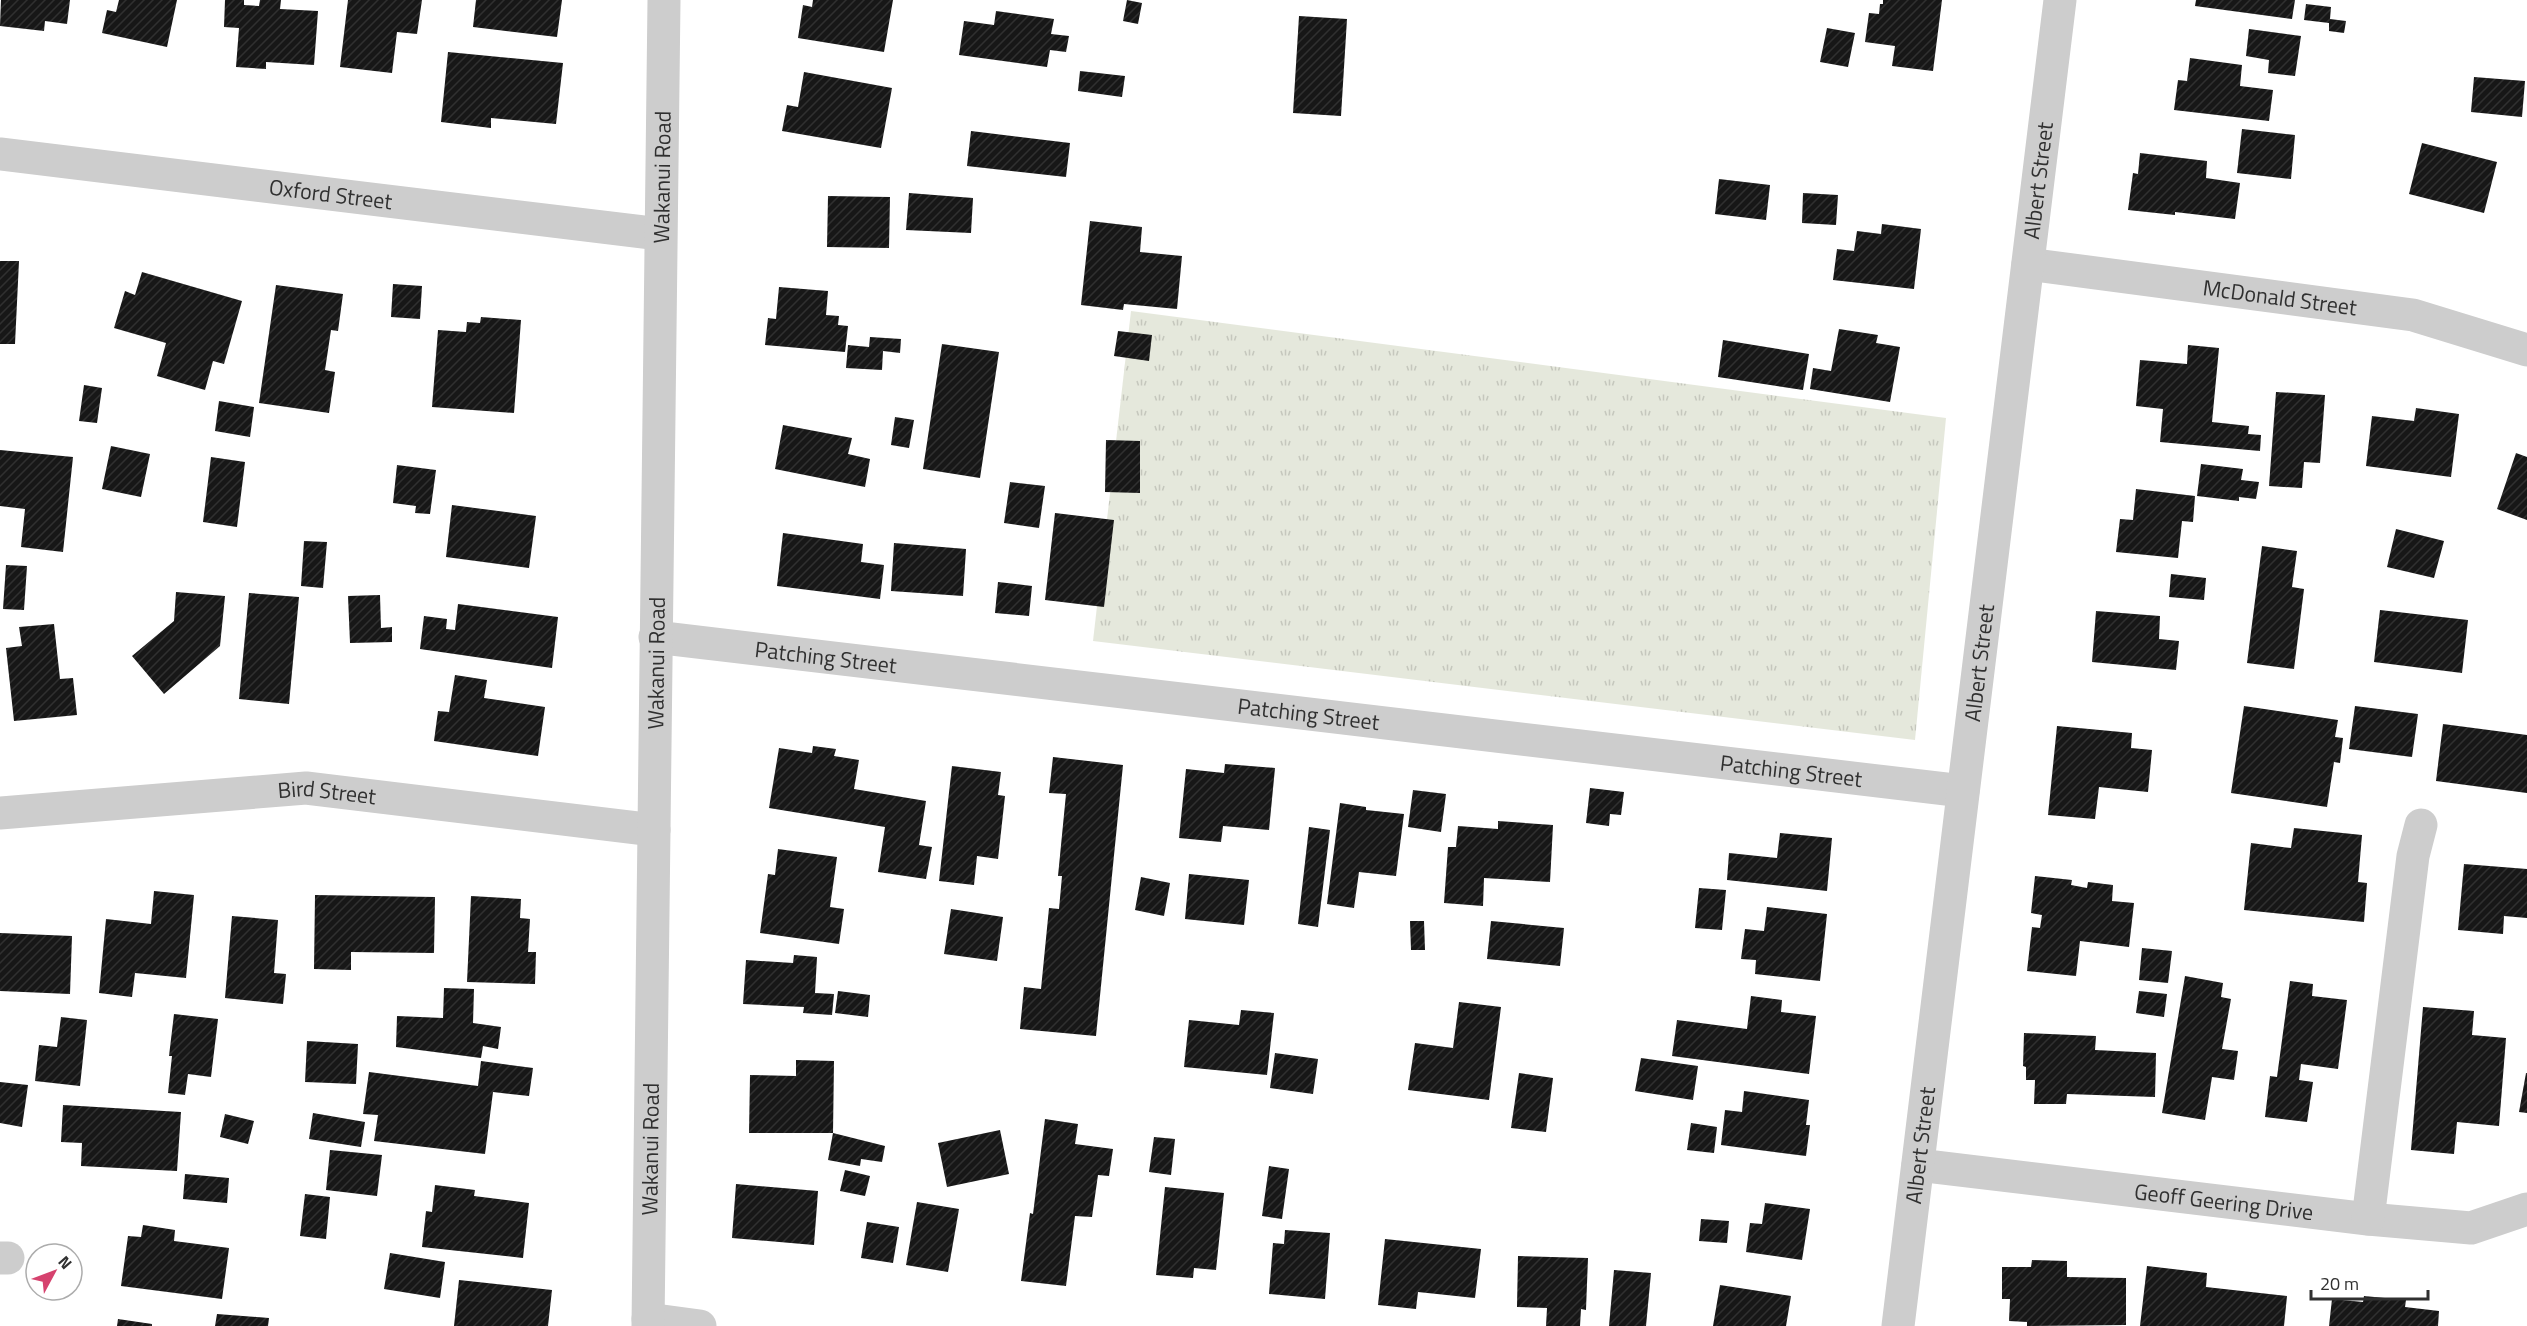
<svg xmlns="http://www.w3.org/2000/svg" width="2527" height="1326" viewBox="0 0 2527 1326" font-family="'Titillium Web',sans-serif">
<defs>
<pattern id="grass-tufts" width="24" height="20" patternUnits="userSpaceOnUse" patternTransform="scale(1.5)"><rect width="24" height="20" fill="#e5e8dc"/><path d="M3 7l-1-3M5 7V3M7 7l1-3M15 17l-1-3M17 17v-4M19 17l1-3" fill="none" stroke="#c5c7bd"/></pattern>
<pattern id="building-hatch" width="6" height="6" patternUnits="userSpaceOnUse" patternTransform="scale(1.5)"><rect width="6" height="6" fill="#171717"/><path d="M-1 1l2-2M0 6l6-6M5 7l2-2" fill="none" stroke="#303030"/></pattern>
</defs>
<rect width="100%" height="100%" fill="#fff"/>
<path fill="url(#grass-tufts)" d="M1131,311L1946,418L1915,740L1093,641Z"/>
<path fill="url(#building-hatch)" d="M1,0H70L67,24L45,21L44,31L0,26Z
M119,0H177L167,47L102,33L107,10L116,12Z
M225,0H244V5L259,6L260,0H281L280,9L318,11L314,65L266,62V69L236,67L239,28L224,27Z
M348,0H422L417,34L397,32L392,73L340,67Z
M476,0H562L557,37L473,27Z
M813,0H893L884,52L798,38L803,5L812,7Z
M1127,0L1142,3L1138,24L1123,21Z
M1883,0H1942L1933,71L1892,66L1895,46L1865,42L1869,13L1879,14L1880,4H1883Z
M2196,0H2295L2292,19L2195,6Z
M2306,4L2331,7L2330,19L2346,21L2344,33L2329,31V23L2304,20Z
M996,11L1054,19L1051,34L1069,36L1066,52L1050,50L1047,67L959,55L964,21L994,25Z
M1299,16L1347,19L1341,116L1293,113Z
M1827,28L1855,33L1848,67L1820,62Z
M2249,29L2301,36L2295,76L2268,73L2269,60L2246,56Z
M448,52L563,63L556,124L491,118V128L441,122Z
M2190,58L2242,65L2240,86L2273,90L2269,121L2174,110L2178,80L2187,81Z
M1080,71L1125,76L1122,97L1078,91Z
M804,72L892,88L881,148L782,131L787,105L798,107Z
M2474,77L2525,81L2522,117L2471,112Z
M2242,129L2295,135L2291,179L2237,173Z
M971,131L1070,143L1066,177L967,166Z
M2422,143L2497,162L2484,213L2409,194Z
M2140,153L2207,161L2206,178L2240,183L2235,219L2175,212V215L2128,210L2133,173L2138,174Z
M1719,179L1770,185L1766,220L1715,214Z
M909,193L973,198L971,233L906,230Z
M1803,193L1838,195L1836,225L1802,223Z
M828,196L890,197L889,248L827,247Z
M1090,221L1142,227L1140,252L1182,256L1177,309L1124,304L1123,310L1081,305Z
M1882,224L1921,229L1914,289L1833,280L1837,249L1854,251L1857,231L1881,234Z
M0,261H19L15,344H0Z
M142,272L242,301L224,364L213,361L205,390L157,376L166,343L114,328L125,291L135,295Z
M393,284L422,286L420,319L391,317Z
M276,285L343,294L338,331L331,330L325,370L335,372L329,413L259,403Z
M779,287L828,291L826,315L839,316L838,325L848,326L845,352L765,345L768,318L776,319Z
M481,317L521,320L514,413L432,407L438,330L466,332L467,322L480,323Z
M1839,329L1878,335L1876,343L1900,347L1890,402L1810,389L1813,368L1831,371Z
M1118,331L1152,335L1149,361L1114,356Z
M870,337L901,339L900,353L883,351L882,370L846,368L848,345L869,347Z
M1723,340L1809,354L1803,390L1718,377Z
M942,344L999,352L980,478L923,469Z
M2188,345L2219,348L2212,422L2249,426L2248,434L2261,435L2260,451L2160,442L2163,409L2136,406L2140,360L2187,364Z
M84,385L102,388L97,423L79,421Z
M2276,392L2325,395L2320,463L2304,462L2302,488L2269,486Z
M219,401L254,407L250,437L215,431Z
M2416,408L2459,414L2451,477L2366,466L2372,416L2414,421Z
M895,417L914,420L909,448L891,445Z
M783,425L852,438L848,454L870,459L865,487L775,469Z
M1106,440L1140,441V493L1105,492Z
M111,446L150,454L141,497L102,489Z
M0,450L73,457L63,552L21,547L25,509L0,506Z
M2516,453L2527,457V520L2497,509Z
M211,457L245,462L237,527L203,522Z
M2201,464L2243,469L2241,480L2259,482L2256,499L2239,497V501L2197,496Z
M397,465L436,470L430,514L415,513L416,506L393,503Z
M1010,482L1045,486L1039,528L1004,523Z
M2136,489L2195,496L2193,522L2182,521L2178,558L2116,552L2120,519L2133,520Z
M452,505L536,516L529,568L446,557Z
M1055,513L1114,520L1104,607L1045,600Z
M2396,529L2444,541L2434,578L2387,567Z
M783,533L863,544L861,562L884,565L880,599L777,586Z
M304,541L327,542L323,588L301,586Z
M894,543L966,549L963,596L891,591Z
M2262,546L2297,551L2292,587L2304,589L2294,669L2247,663Z
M6,565L27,566L24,610L3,609Z
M2171,574L2206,578L2204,600L2169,597Z
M998,582L1032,586L1029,616L995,613Z
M176,592L225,596L220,646L164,694L132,656L174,621Z
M249,593L299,597L289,704L239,699Z
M380,595L381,628L392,627V642L350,643L348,596Z
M458,604L558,617L552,668L420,649L424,616L447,619L446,629L455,630Z
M2380,610L2468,620L2462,673L2374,662Z
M2096,611L2160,616L2159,639L2179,641L2176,670L2092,662Z
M54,624L60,679L73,678L77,715L14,721L6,648L22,646L19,627Z
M455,675L487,680L484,698L545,707L538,756L434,741L438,711L449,712Z
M2244,706L2338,720L2335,737L2343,738L2340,763L2334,762L2327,807L2231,793Z
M2355,706L2418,714L2412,757L2349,749Z
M2443,724L2527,735V793L2436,781Z
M2057,726L2132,733L2131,748L2152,750L2148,792L2099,787L2095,819L2048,815Z
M813,746L836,749L834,756L859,760L854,789L926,801L919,845L932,847L926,879L878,872L885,827L769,808L779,748L812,753Z
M1053,757L1123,765L1096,1036L1020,1029L1024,987L1041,989L1049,908L1059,909L1062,876H1058L1066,794L1049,793Z
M1225,764L1275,768L1269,830L1223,826L1221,842L1179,838L1186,769L1224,773Z
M952,766L1001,772L998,795L1005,796L998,859L977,856L974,885L939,881Z
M1590,788L1624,792L1621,815L1610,814L1609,826L1586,823Z
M1413,790L1446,794L1441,832L1408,827Z
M1340,803L1366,807V810L1404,814L1396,876L1359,872L1354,908L1327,904Z
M1498,821L1553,825L1550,882L1484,878L1483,906L1444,903L1448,847H1456L1458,826L1498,829Z
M1309,827L1330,830L1318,927L1298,924Z
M2294,828L2362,835L2358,882L2367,883L2364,922L2244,910L2251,843L2291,848Z
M1780,833L1832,838L1827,891L1727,880L1729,853L1777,858Z
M778,849L837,857L830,907L844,909L839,944L760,933L768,874L775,875Z
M2464,864L2527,869V918L2504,916L2503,934L2458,930Z
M1189,874L1249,880L1244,925L1185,919Z
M2035,876L2072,880L2071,885L2087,888L2088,882L2113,885L2112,901L2134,903L2129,947L2080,941L2076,976L2027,971L2032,927L2040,928L2042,915L2031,913Z
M1141,877L1170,883L1164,916L1135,910Z
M1699,888L1726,890L1722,930L1695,928Z
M154,891L194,895L186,978L135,973L132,997L99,993L106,919L151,924Z
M315,895L435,897L434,953L351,952V970L314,969Z
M471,896L521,899L520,918L530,919L528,952H536L535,984L467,982Z
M1767,907L1827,914L1820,981L1755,974L1756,960L1741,959L1745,929L1764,931Z
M951,909L1003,917L997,961L944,954Z
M232,916L278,920L274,973L286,974L283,1004L225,998Z
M1410,921H1424L1425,950H1411Z
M1491,921L1564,928L1560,966L1487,959Z
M0,933L72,936L70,994L0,991Z
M2142,948L2172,951L2168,983L2139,980Z
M794,955L817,957L815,993L834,994L832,1015L803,1013L804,1007L743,1004L746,960L793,963Z
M2185,976L2223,983L2221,997L2231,999L2222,1049L2238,1051L2234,1080L2212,1077L2205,1120L2162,1113Z
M2290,981L2313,984L2312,996L2347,1000L2338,1069L2301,1064L2299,1080L2313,1082L2307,1122L2265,1117L2270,1076L2277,1077Z
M444,988L474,989L473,1023L501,1027L498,1049L483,1046L481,1058L396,1047L397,1016L443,1018Z
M838,991L870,995L868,1017L835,1013Z
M2139,991L2167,994L2164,1017L2136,1013Z
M1751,996L1782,1000L1781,1012L1816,1016L1809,1074L1672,1056L1677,1020L1747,1029Z
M1459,1002L1501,1007L1489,1100L1408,1090L1415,1043L1453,1048Z
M2423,1007L2474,1011L2472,1035L2506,1038L2499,1126L2457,1122L2454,1154L2411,1150Z
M1241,1010L1274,1013L1267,1075L1184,1067L1189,1020L1239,1025Z
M174,1014L218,1019L211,1077L188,1074L185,1095L168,1093L172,1056H169Z
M61,1017L87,1020L80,1086L35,1081L39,1045L57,1047Z
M2024,1033L2096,1036L2095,1050L2156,1053L2155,1097L2067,1094L2066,1104H2034L2035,1080H2026V1067L2023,1066Z
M307,1041L358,1044L356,1084L305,1082Z
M1275,1053L1318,1059L1313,1094L1270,1088Z
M1641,1058L1698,1066L1693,1100L1635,1091Z
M796,1060L834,1061L833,1133H749L750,1075L796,1076Z
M481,1061L533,1068L529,1096L493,1092L485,1154L374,1141L378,1115L363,1114L369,1072L478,1086Z
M1519,1073L1553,1078L1546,1132L1511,1128Z
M2526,1073H2527V1113L2519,1112Z
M0,1082L28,1085L22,1127L0,1123Z
M1744,1091L1809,1100L1806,1125H1810L1806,1156L1721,1145L1725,1110L1742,1112Z
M63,1105L181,1112L177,1171L81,1166L82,1143L61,1142Z
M313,1113L365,1122L361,1147L309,1139Z
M225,1114L254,1121L248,1144L220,1137Z
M1045,1119L1078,1124L1075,1144L1113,1149L1109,1176L1098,1175L1092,1217L1075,1216L1066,1286L1021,1281L1030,1213L1033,1214Z
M1691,1123L1717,1127L1714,1153L1687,1150Z
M1000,1130L1009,1174L947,1187L938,1143Z
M833,1133L885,1146L882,1162L861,1159L860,1166L828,1160Z
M1154,1137L1175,1139L1171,1175L1149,1172Z
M330,1150L382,1155L377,1196L326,1190Z
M1269,1166L1289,1169L1282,1219L1262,1216Z
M845,1170L870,1176L865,1196L840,1191Z
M185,1174L229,1178L227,1203L183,1199Z
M736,1184L818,1191L814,1245L732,1238Z
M435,1185L475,1190L474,1196L529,1203L523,1258L422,1247L426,1211L432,1212Z
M1165,1187L1224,1193L1216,1270L1194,1268L1193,1278L1156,1275Z
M305,1194L330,1197L326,1239L300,1236Z
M917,1202L959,1209L948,1272L906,1265Z
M1765,1203L1810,1209L1802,1260L1746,1252L1750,1223L1762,1224Z
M1701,1219L1729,1221L1727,1243L1699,1241Z
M867,1222L899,1227L893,1263L861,1258Z
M143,1225L175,1230L174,1241L229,1248L222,1299L121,1286L128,1236L141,1237Z
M1285,1230L1330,1233L1325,1299L1269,1294L1273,1243L1284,1244Z
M1385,1239L1481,1249L1475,1298L1418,1292L1416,1309L1378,1305Z
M390,1253L445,1262L440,1298L384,1289Z
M1518,1256L1588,1258L1586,1310L1581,1309L1580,1326H1546L1547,1308L1517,1307Z
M2032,1260L2067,1261V1277L2126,1278V1325L2027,1326V1322L2009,1321L2010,1299H2002V1267H2031Z
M2147,1266L2207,1273L2206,1287L2287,1296L2284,1326H2140Z
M1614,1270L1651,1273L1646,1326H1609Z
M459,1280L552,1290L548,1326H454Z
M1720,1285L1791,1296L1786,1326H1713Z
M2364,1296L2406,1300L2405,1307L2439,1311L2438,1326H2329L2332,1299L2363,1302Z
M217,1314L269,1318L268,1326H215Z
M118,1319L152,1324V1326H117Z"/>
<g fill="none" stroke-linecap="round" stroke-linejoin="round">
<g stroke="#cdcdcd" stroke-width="33">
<path id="s1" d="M0,154L660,234"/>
<path id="s2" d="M2028,264L2413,315L2527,350"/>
<path id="s3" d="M655,637L1963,791"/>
<path id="s4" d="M0,813L306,788L654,830"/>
<path id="s5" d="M1918,1165L2368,1219L2471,1228L2527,1209"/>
<path d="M2368,1219L2413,856L2421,825"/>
<path d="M0,1258H8"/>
<path d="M648,1319L700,1326"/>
<path id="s6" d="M648,1326L664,0"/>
<path id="s7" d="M1898,1326L2060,0"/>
</g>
</g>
<g text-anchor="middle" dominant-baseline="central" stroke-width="6" stroke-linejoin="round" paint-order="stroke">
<g font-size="22" fill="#303030" stroke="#fff">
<text stroke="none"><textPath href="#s6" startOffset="1149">Wakanui Road</textPath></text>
<text stroke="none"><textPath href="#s7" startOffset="1154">Albert Street</textPath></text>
<text stroke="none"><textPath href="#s1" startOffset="333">Oxford Street</textPath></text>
<text stroke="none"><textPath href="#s2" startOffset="254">McDonald Street</textPath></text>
<text stroke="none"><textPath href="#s3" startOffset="172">Patching Street</textPath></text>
<text stroke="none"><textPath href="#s6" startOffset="663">Wakanui Road</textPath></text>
<text stroke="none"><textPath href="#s7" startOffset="668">Albert Street</textPath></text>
<text stroke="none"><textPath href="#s3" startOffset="658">Patching Street</textPath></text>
<text stroke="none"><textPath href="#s3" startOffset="1144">Patching Street</textPath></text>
<text stroke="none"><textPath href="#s4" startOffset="328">Bird Street</textPath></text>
<text stroke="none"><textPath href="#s7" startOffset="182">Albert Street</textPath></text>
<text stroke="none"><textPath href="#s6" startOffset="177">Wakanui Road</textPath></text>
<text stroke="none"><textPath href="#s5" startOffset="308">Geoff Geering Drive</textPath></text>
</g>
</g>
<g transform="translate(54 1272) rotate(49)"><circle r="28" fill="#ffffff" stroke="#acacac" stroke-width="1.5"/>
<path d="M0-4.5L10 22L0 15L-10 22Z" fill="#d6426e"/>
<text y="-9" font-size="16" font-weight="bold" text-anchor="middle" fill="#303030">N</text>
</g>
<path d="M2311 1290v9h117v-9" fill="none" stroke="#303030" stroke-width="3"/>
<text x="2320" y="1290" font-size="18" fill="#303030" stroke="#ffffff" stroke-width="4.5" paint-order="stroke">20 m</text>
</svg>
